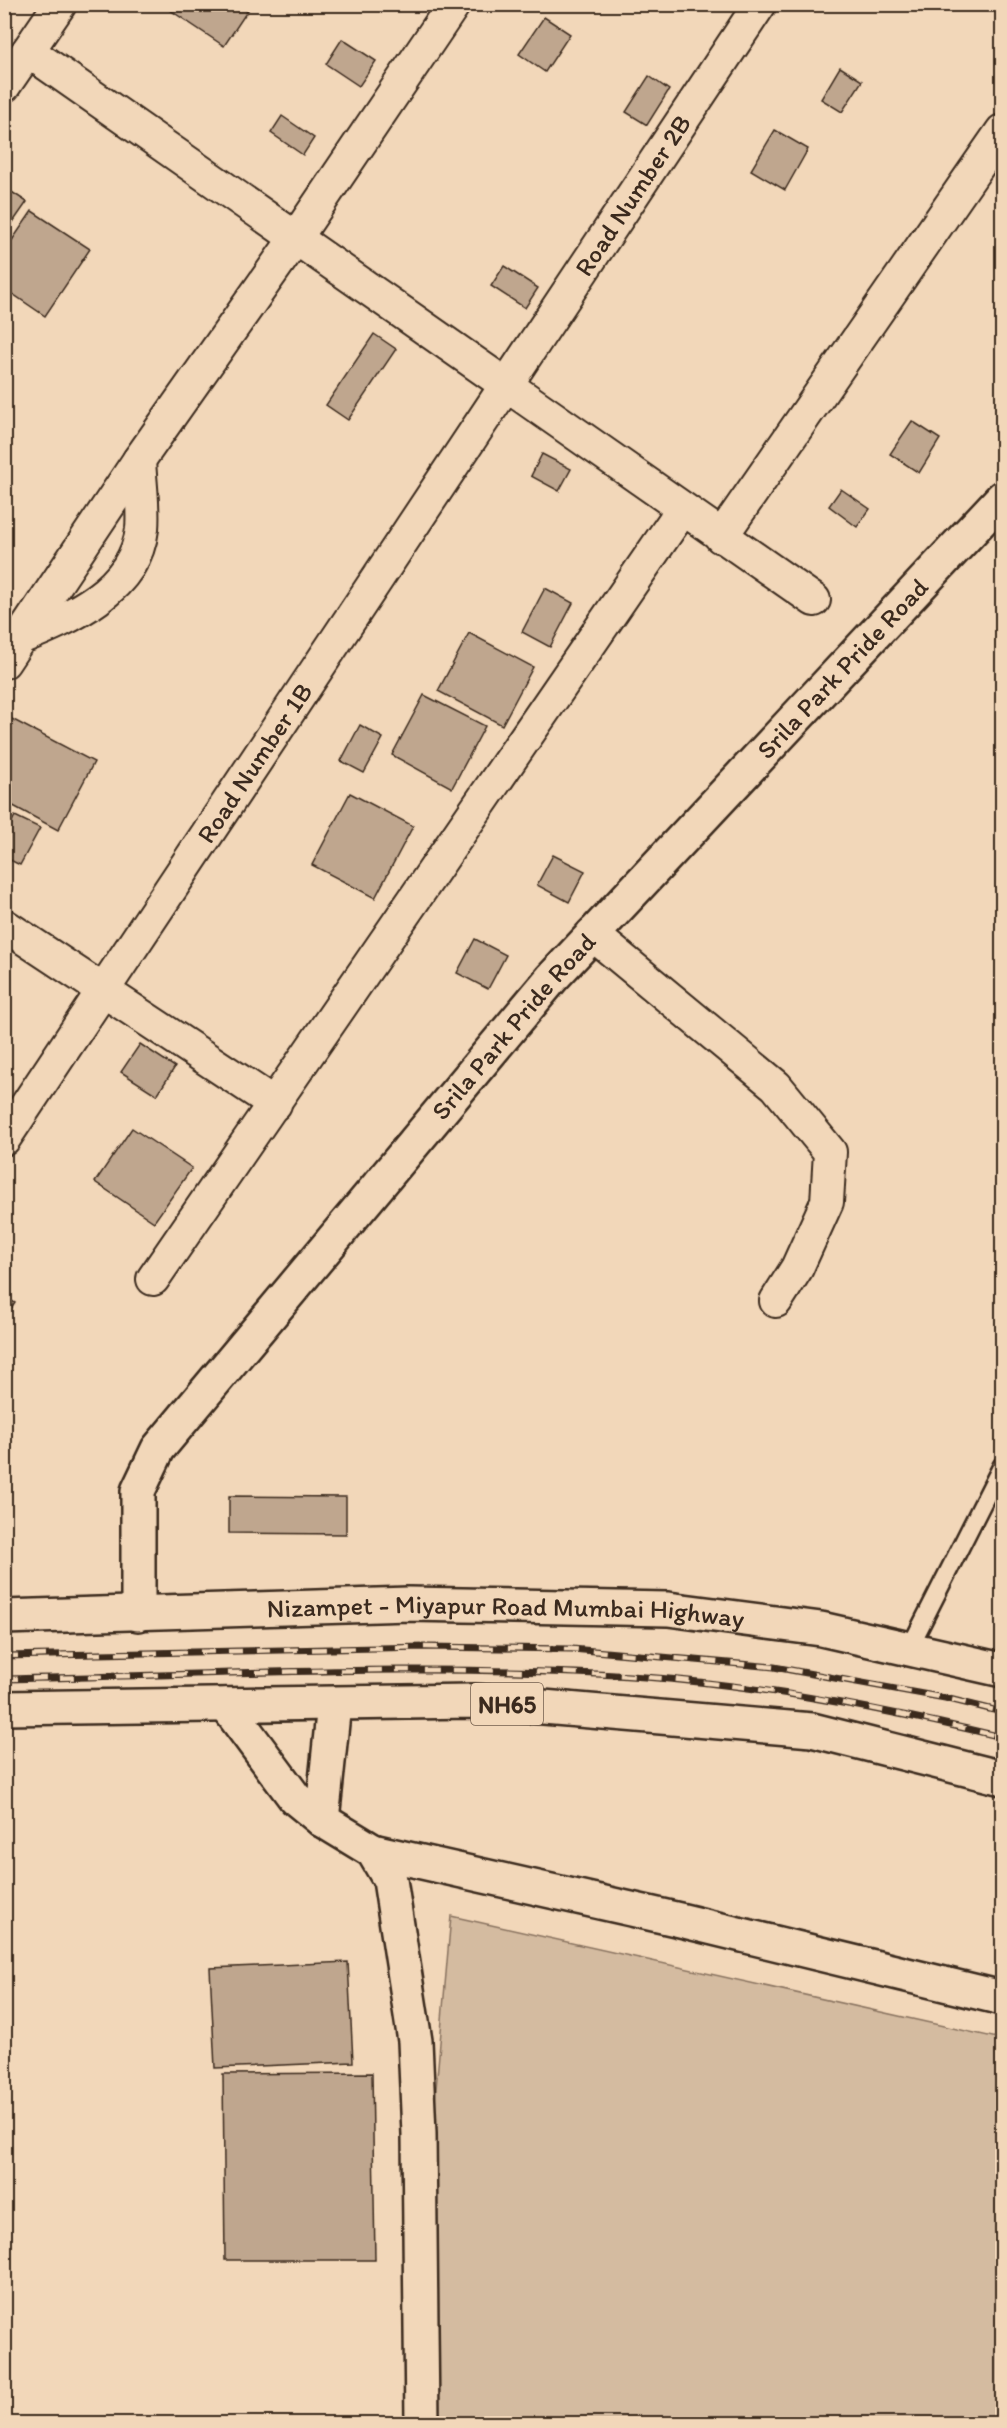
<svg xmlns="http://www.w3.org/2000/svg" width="1007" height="2428" viewBox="0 0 1007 2428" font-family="Itim,sans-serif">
<rect width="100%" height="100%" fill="#f2d7b9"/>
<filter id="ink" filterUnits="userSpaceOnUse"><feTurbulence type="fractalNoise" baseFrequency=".0167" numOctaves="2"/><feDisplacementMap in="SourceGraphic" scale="12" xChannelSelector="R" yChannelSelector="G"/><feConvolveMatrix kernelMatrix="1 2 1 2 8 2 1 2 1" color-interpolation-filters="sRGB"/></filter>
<g filter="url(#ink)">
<path fill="#d4bba0" stroke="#88725f" stroke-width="1.5" d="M451,1916L1002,2039V2423L407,2424Z"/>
<path fill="#bfa68e" stroke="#3b2a1e" stroke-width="1.5" d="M161,4H252L224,46Z
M544,17L570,34L545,72L519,54Z
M342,39L376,61L359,86L326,64Z
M840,67L862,81L842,112L821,99Z
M649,76L669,90L647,125L626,112Z
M282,116L314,138L303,155L271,133Z
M775,130L808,149L785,190L751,170Z
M4,187L27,202L4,235Z
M32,211L90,249L45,316L4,288V252Z
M504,266L538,288L525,308L491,286Z
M374,334L396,349L348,420L326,405Z
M912,421L940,439L919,473L890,454Z
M542,454L571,469L559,491L531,476Z
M841,489L870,509L857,527L829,506Z
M545,588L573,603L550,647L522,632Z
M469,633L533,667L502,725L438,691Z
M424,695L485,726L452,788L392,755Z
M6,716L94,762L58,830L4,801Z
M360,725L383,738L364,773L341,761Z
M350,793L413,826L375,898L312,865Z
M15,816L40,828L20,865L4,857V836Z
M553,855L585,871L569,902L537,885Z
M475,939L506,955L488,989L457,973Z
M140,1044L175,1067L157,1095L121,1072Z
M132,1128L192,1168L154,1222L95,1182Z
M4,1296L15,1303L4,1320Z
M229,1496L346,1497V1534L229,1533Z
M348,1962L353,2062L215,2068L210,1968Z
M372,2073L375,2260H225L223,2074Z"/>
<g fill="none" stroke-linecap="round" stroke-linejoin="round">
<g stroke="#3b2a1e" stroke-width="21">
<path id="lane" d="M909,1649L1002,1465"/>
</g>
<g stroke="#3b2a1e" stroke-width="36">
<g id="street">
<path d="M28,51L814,600"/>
<path d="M4,86L60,4"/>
<path d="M721,537L1002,131"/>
<path d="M20,638C70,618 135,590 142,529C144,507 140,482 139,460"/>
<path d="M4,662L139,460L295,239L454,4"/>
<path d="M4,925L275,1104"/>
<path d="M592,934L776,1086L830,1152L827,1202L797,1268L776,1301"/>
<path id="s1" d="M4,1139L760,4"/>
<path d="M153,1279L682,510"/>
</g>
</g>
<g stroke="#3b2a1e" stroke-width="38">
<g id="secondary">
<path id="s2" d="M138,1614V1491L158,1449L552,978L1002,498"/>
<path d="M226,1705L295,1798L322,1820L373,1851L390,1880L415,2041L419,2134L422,2424"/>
<path d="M322,1820L334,1704"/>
<path d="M373,1851L680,1920L1002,1998"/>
</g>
</g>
<g stroke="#3b2a1e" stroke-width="38">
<g id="highway">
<path id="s3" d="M4,1617L408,1604L668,1609L821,1629L1002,1670"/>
<path d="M4,1708L473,1701L812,1730L1002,1778"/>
</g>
</g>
<use href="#lane" stroke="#f2d7b9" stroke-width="16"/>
<use href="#street" stroke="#f2d7b9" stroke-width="32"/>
<use href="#secondary" stroke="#f2d7b9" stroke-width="33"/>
<use href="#highway" stroke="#f2d7b9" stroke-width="33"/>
<g stroke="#3b2a1e" stroke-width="7">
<path id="rail" d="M4,1656L426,1647L572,1649L774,1667L945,1698L1002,1712
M4,1679C217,1675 432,1662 645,1677C766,1686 885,1709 1002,1737"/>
</g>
<use href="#rail" stroke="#f2d7b9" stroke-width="4.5" stroke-dasharray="14" stroke-linecap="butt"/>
</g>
</g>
<g text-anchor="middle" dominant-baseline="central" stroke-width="6" stroke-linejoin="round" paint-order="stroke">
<rect fill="#f2d7b9" stroke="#725e4c" stroke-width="1.5" x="471" y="1683" width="72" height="42" rx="4.5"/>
<g font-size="24" font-weight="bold" fill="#3b2a1e">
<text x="507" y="1704">NH65</text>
</g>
<g font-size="26" fill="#3b2a1e" stroke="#f2d7b9">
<text stroke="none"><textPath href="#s1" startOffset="1134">Road Number 2B</textPath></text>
<text stroke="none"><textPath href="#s2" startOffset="1208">Srila Park Pride Road</textPath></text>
<text stroke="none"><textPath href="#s1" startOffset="452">Road Number 1B</textPath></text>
<text stroke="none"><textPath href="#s2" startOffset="722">Srila Park Pride Road</textPath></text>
<text stroke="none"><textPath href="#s3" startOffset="502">Nizampet - Miyapur Road Mumbai Highway</textPath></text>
</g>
</g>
<rect width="1007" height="2428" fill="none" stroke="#f2d7b9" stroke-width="24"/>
<rect x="12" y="12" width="983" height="2404" fill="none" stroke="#3b2a1e" stroke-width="2" filter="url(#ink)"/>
</svg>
